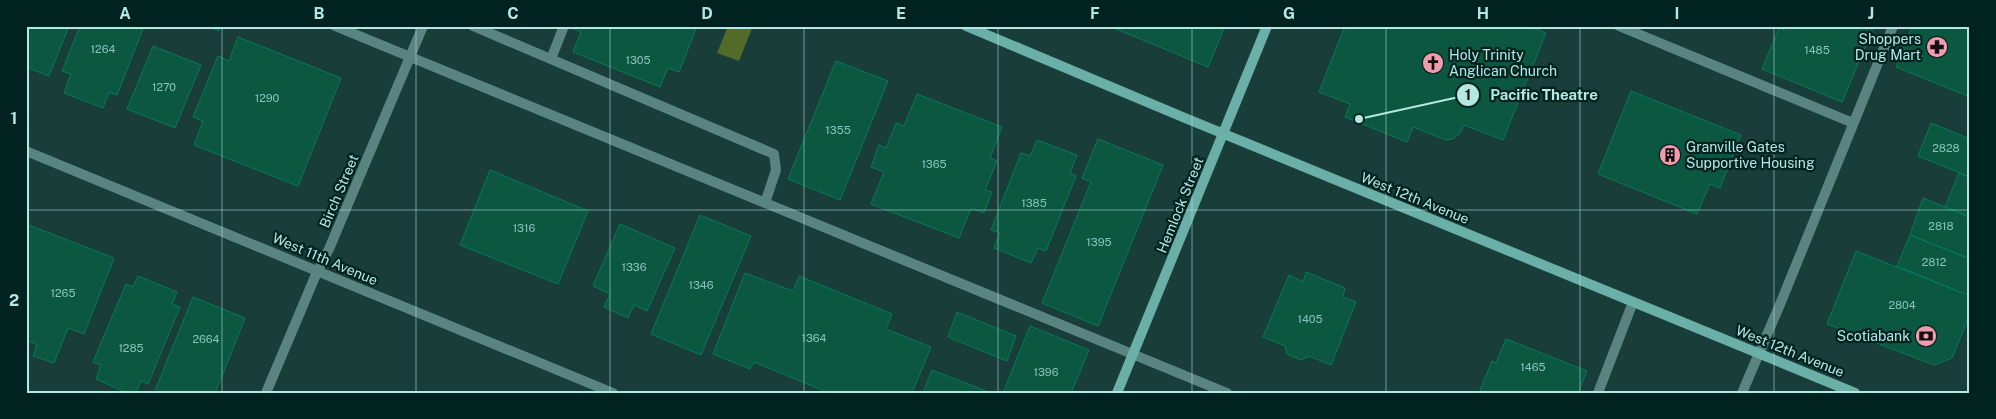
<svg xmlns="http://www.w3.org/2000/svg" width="1996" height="419" viewBox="0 0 1996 419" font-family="'Public Sans',sans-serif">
<rect width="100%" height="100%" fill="#193d39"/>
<path fill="#526b28" d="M728,26H753L739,61L717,53Z"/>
<path fill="#0c5740" stroke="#057a5b" d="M26,26H69L49,76L26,67Z
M80,26H144L117,95L109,92L103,108L64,93L71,74L62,71Z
M207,26H221L219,31Z
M573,26H697L679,72L668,68L660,87L573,52L581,32L572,28Z
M1109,26H1225L1208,67Z
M1345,26H1528L1546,33L1503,140L1464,125L1460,133L1453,139L1446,140L1413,127L1407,142L1345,117L1350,104L1319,92Z
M1788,26H1874L1842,102L1762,69L1779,28L1786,31Z
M1912,26H1970V97L1896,67Z
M238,37L341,78L298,186L194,145L203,121L193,117L218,56L229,61Z
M153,46L201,65L175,128L127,109Z
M836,61L888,81L840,200L788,179Z
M1631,91L1741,135L1720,188L1710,184L1697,214L1598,174Z
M917,94L1002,127L990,158L997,161L985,190L992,192L984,213L971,208L959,238L871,204L884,172L871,167L879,145L886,148L896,123L904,126Z
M1931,123L1970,139V177L1918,156Z
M1098,139L1163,165L1098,326L1042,303L1091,182L1082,178Z
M1037,140L1077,155L1070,173L1076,176L1046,251L1038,248L1031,263L994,248L1000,233L991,230L1021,153L1030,156Z
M490,170L588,211L558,284L460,245Z
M1959,173L1970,177V217L1945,207Z
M1923,198L1970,217V259L1910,235Z
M700,215L751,236L701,355L651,334Z
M26,224L114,258L84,334L68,328L54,363L33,356L37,345L26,340Z
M620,224L675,248L647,311L634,305L628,318L604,307L610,294L593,286Z
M1910,235L1970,259V296L1897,266Z
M1856,251L1970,296V314L1952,358L1934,365L1827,324Z
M1306,272L1345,288L1343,297L1356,302L1331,365L1309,356L1301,360L1287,354L1285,346L1263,337L1289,275L1303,282Z
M745,273L793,291L799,276L892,314L886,329L931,347L912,393H829L754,362L750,369L713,354Z
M138,276L177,292L172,304L180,307L148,384L141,381L136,393H127L96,379L101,365L93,362L126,284L133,287Z
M193,297L245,318L228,361L215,393H154Z
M957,312L1016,336L1007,361L948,337Z
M1030,326L1089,350L1071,393H1003Z
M1506,339L1587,371L1578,393H1485L1480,390L1492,361L1496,363Z
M932,370L991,393H923Z"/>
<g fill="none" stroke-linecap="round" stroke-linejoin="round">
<path stroke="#5a847f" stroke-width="10" d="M335,26L1227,393
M473,26L774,154L776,170L765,203
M1619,26L1853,123
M551,59L564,26
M1598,393L1633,302
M1742,393L1781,302L1893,26"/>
<path stroke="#5a847f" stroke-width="10" d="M26,151L613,393
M266,393L317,272L329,249L423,26"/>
<path stroke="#6ab0a8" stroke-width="10" d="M966,26L1185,118L1855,393
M1117,393L1267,26"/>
</g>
<path fill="none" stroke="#b6e8e2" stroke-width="1" stroke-opacity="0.55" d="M222,26V393M416,26V393M610,26V393M804,26V393M998,26V393M1192,26V393M1386,26V393M1580,26V393M1774,26V393M26,210H1970"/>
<defs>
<g id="pharmacy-disc" transform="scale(1.125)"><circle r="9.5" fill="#f39aac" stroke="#002320"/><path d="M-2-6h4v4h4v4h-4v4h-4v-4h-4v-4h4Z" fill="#111"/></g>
<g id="church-disc" transform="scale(1.125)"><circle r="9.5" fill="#f39aac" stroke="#002320"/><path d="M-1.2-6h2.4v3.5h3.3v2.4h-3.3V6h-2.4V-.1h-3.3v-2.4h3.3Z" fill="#111"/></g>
<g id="building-disc" transform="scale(1.125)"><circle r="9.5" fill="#f39aac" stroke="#002320"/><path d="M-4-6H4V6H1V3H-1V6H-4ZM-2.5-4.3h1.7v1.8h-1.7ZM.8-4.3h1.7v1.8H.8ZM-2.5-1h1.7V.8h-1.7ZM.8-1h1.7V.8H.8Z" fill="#111"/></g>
<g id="bank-disc" transform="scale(1.125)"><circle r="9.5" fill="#f39aac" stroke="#002320"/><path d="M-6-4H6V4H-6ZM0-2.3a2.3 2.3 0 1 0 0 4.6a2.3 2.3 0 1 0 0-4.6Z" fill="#111"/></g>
</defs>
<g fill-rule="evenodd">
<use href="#pharmacy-disc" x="1937" y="47"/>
<use href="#church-disc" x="1433" y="63"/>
<use href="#building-disc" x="1670" y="155"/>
<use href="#bank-disc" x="1926" y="336"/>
</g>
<g text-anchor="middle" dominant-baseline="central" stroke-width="4.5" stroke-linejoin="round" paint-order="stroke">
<g font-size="11" fill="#8cc4ba">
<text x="103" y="49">1264</text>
<text x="1817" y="50">1485</text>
<text x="638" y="60">1305</text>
<text x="164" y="87">1270</text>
<text x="267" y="98">1290</text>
<text x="838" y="130">1355</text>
<text x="1946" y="148">2828</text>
<text x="934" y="164">1365</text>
<text x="1034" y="203">1385</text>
<text x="1941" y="226">2818</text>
<text x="524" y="228">1316</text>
<text x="1099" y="242">1395</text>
<text x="1934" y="262">2812</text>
<text x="634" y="267">1336</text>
<text x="701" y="285">1346</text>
<text x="63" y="293">1265</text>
<text x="1902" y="305">2804</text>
<text x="1310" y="319">1405</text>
<text x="814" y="338">1364</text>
<text x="206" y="339">2664</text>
<text x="131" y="348">1285</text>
<text x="1533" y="367">1465</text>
<text x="1046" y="372">1396</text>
</g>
<g font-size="14" fill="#b6e8e2" stroke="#002320" text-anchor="end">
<text x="1921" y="39">Shoppers<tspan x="1921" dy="16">Drug Mart</tspan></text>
<text x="1449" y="55" text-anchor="start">Holy Trinity<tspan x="1449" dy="16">Anglican Church</tspan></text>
<text x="1686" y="147" text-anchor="start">Granville Gates<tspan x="1686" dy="16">Supportive Housing</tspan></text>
<text x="1910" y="336">Scotiabank</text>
</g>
<g font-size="14" fill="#b6e8e2" stroke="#002320">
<text transform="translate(339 191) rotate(-67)">Birch Street</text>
<text transform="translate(1415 198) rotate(22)">West 12th Avenue</text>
<text transform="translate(1180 205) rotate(-68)">Hemlock Street</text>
<text transform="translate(325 259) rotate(23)">West 11th Avenue</text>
<text transform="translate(1790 351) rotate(22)">West 12th Avenue</text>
</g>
</g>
<path fill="none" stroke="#b6e8e2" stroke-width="2" d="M1359 119L1468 95"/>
<g fill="#b6e8e2" stroke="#002320" stroke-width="2">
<circle cx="1359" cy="119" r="5"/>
<circle cx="1468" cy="95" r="12"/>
</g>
<g font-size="15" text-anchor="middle" font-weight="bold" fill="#111">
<text x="1468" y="100">1</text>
</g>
<g font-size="15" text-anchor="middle" font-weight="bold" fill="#b6e8e2" stroke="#002320" stroke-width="4.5" stroke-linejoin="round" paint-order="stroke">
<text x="1544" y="100">Pacific Theatre</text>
</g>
<rect width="1996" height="419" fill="none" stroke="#002320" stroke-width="55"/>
<rect x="28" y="28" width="1940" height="364" fill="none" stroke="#b6e8e2" stroke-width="2"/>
<g font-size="16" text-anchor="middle" font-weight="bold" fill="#b6e8e2">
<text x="125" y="19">A</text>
<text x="319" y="19">B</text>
<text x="513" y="19">C</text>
<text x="707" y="19">D</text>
<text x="901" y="19">E</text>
<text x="1095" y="19">F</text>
<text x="1289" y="19">G</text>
<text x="1483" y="19">H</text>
<text x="1677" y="19">I</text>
<text x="1871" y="19">J</text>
<text x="14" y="124">1</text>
<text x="14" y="306">2</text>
</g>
</svg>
